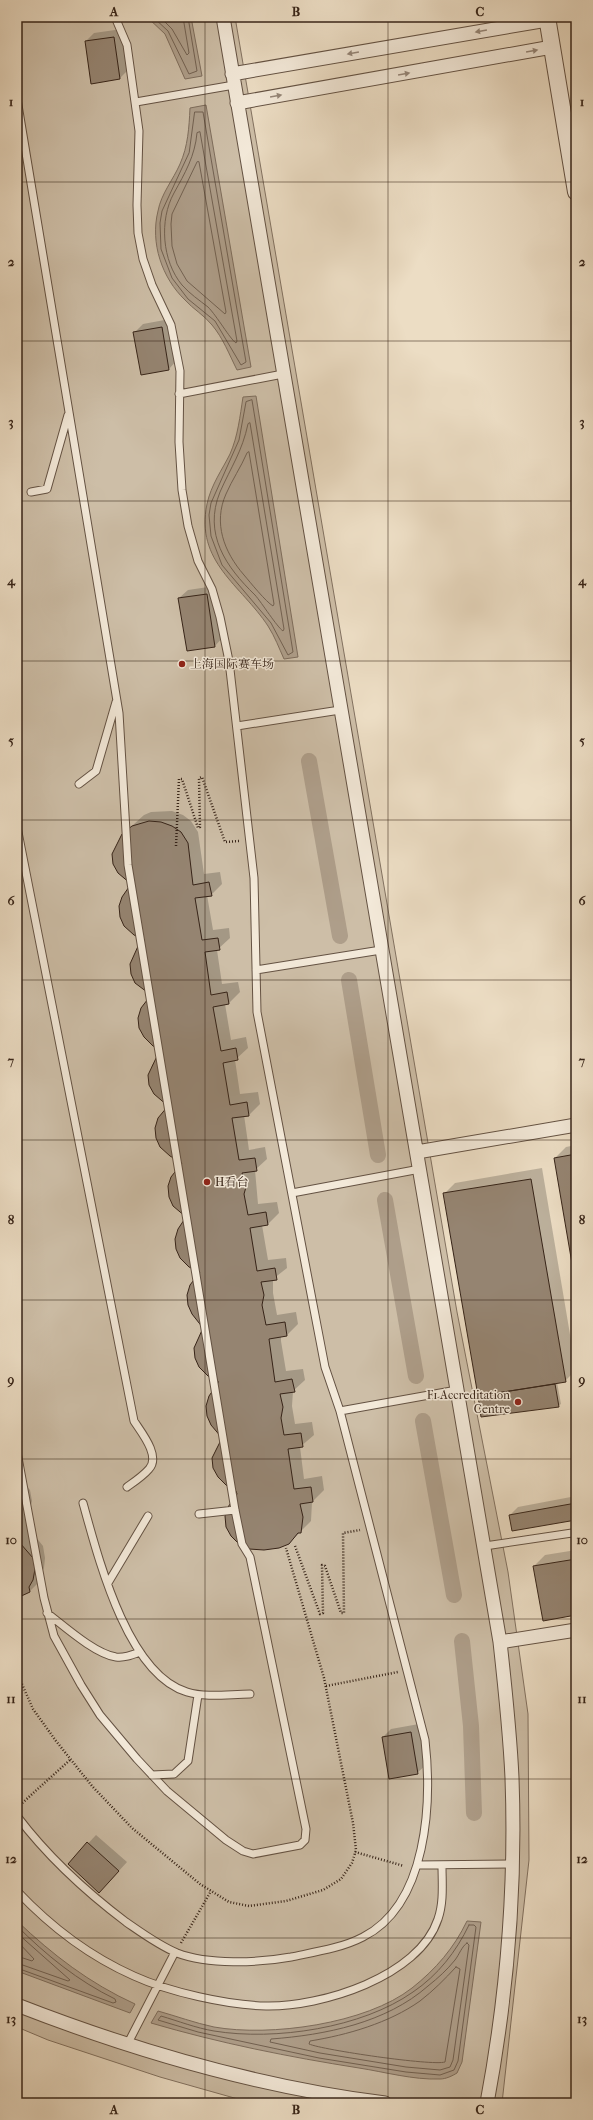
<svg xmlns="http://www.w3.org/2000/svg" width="593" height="2120" viewBox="0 0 593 2120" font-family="'IM FELL French Canon','Noto Serif SC',serif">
<rect width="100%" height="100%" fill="#ecddc4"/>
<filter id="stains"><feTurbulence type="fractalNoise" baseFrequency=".005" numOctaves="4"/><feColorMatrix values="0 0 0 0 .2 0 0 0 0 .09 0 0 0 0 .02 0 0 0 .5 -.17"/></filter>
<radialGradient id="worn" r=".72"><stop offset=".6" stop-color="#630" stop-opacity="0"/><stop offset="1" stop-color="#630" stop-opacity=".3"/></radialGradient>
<path fill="#cdbea7" stroke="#827160" d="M17,17H235L457,1312L508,1572L528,1714L529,1860L502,2103H252L160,2077L48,2040L17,2027Z"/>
<path fill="#ae9e8a" stroke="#7e6d5c" d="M147,17H191L202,76L185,79L165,34Z
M206,105L251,367L237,370C229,354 223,338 212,325C204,315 193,309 185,300C162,278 150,243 158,211C161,194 173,180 180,164C188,146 189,128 190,108Z
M256,396L298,657L284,659C279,648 275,637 268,626C241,585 195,562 207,504C211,485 222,470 230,454C238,436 240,416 243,397Z
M17,1921C53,1955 89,1983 135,2004L130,2013L17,1971Z
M467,1921L481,1922L462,2062L457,2073C452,2076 446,2079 440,2079C413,2080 385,2072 359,2068C289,2057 219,2043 151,2023L158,2011C176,2016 195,2023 214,2027C270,2037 366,2024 412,1988C436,1969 454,1948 467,1921Z"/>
<path fill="#0003" d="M122,29L128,70L120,78L86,41L94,33Z
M170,319L177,360L169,369L141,373L134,333L143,324Z
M215,586L223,637L215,646L187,650L179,598L188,590Z
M172,811L183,815L191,821L198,832L204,874L220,872L222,884L211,895H207L213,930L229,928L230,938L217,950L222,984L238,982L240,992L229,1003L225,1004L231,1040L246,1037L248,1048L235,1060L240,1094L258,1092L260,1104L249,1115H244L249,1150L265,1147L267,1159L255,1170L258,1204L277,1202L279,1213L268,1224L262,1225L268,1260L286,1258L287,1268L273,1279V1293L277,1315L296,1312L298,1324L287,1335L281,1336V1341L286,1371L303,1369L305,1380L293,1391L292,1406L295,1424L312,1422L314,1435L300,1447L304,1479L322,1476L324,1490L312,1502L311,1521L289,1543L238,1495L237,1490L213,1458L216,1449L225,1436L219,1380L195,1348L198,1339L208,1325L201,1271L188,1217L183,1163L169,1105L149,1075L152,1065L164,1050L140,944L146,939L123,834L144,815L151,812Z
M576,1145V1282L555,1158L566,1147Z
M542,1168L576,1370L565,1381L557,1382L561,1404L558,1406L482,1416L444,1194L455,1183Z
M17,1436L21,1450L17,1466L20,1477L30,1490L32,1501L28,1517L31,1531L43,1546L45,1558L44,1568L40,1576L41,1580L30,1591L17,1597Z
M576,1496V1519L510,1515L518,1507Z
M576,1550V1614L534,1566L545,1555Z
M419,1724L426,1765L417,1773L383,1737L391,1729Z
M96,1835L127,1862L108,1883L69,1864Z"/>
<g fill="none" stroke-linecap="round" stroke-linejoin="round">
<path stroke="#726151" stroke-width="1" d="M153,17L168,31L189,74L197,71L188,17
M160,17L172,29L187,55L189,53L183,17
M195,112H203L246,362L241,365L215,321L188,299L172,278L161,249L160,223L162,211L189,153Z
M200,132L237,341L236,343C230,339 217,316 208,307C199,300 190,294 182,285C162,261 159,220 174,193C185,173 195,156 197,133Z
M199,162L226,312L225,314L187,281L177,264L172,246L171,224L172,214L197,162Z
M252,400L293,652L288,655L271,623L222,565L211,536L209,515L211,503L239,440L246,402Z
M250,423L284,629L283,631C277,627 262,603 255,595C226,567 203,534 220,492C231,467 242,452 248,424Z
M249,452L274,604L273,606C266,602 250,582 244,575C224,552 213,523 226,494C232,480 241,467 247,453Z
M469,1925H474L476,1927L458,2061L454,2070L440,2075L406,2072L319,2058L198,2032L158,2020L161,2016C178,2021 196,2028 214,2031C275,2041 362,2028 413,1992C438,1975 456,1952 469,1925Z
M17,1926C46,1955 78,1981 115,1999L116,2002L113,2003L17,1968
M17,1933L70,1980L68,1981L17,1963
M17,1941L34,1959L32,1961L17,1956
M467,1943L469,1945L453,2060L450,2067L440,2070L406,2067L320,2053L270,2042L271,2039C325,2035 386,2023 428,1986C438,1978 447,1970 455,1960C459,1955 462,1946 467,1943Z
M456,1967L460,1969L445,2062C432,2066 323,2050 309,2044L310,2041C347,2035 389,2023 420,2001C433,1991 445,1979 456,1967Z"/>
<path stroke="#ae9e8a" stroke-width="16" d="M309,761L340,936
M349,980L378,1155
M385,1200L416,1376
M423,1421L454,1595
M462,1641L471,1726L474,1813"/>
</g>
<path fill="#958471" stroke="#372418" d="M114,37L120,79L91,84L85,41Z
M162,327L169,370L141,375L133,332Z
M207,594L215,647L187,651L178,598Z
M149,821L161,822L172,826L181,832L188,843L193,885L209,882L212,896L195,898L202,940L218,938L220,950L205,952L211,995L227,992L229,1004L213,1007L221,1051L236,1048L238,1060L223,1063L230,1105L247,1102L249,1116L232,1118L239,1160L255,1158L257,1171L242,1173L246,1187L244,1194L248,1215L266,1212L268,1225L250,1228L257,1271L275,1268L277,1280L261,1282L264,1295L262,1305L266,1325L285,1322L287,1336L269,1339L275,1382L292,1379L295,1392L280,1394L283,1407L281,1418L284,1435L301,1433L303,1447L288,1449L294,1489L311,1487L313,1502L300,1504L303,1517L301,1533H298L289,1544L279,1548L264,1550L249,1549L240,1545L231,1536L226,1527L225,1516L228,1507L237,1494L236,1491L227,1486L218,1477L213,1468L212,1458L222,1438L211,1425L207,1416L206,1406L209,1396L218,1383V1381L208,1376L199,1367L195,1358L194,1348L203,1328L192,1314L188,1305L187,1295L190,1285L200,1272L189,1267L180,1258L176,1249L175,1239L178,1229L186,1217L173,1206L169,1197L168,1186L171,1177L182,1163L170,1156L160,1147L156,1138L155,1128L158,1118L168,1106L154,1094L149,1085L148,1075L158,1054L163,1050L153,1046L144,1037L139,1028L138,1018L141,1008L151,995L135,983L131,974L130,964L139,944L145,940L134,935L124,926L120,917L119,906L122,897L131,884L118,873L113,864L112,854L122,834L132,826Z
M576,1154V1171L572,1172L576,1195V1287L554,1158Z
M531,1179L566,1382L478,1396L443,1193Z
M555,1384L559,1407L481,1417L478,1396Z
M17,1498L21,1513L17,1528L20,1543L33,1558L35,1569L33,1580L29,1587L30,1592L17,1598Z
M576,1503V1520L512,1531L509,1515Z
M576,1559V1615L543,1621L533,1566Z
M411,1732L418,1774L389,1779L382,1737Z
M87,1842L119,1871L99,1893L68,1864Z"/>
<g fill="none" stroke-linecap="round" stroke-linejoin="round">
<g stroke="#645243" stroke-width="9">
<path id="service" d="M17,99L119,713L128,865L235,1510L242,1544L250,1557L306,1829L305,1840L300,1845L253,1854L243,1851L226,1840L167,1791L137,1759L100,1715L81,1685L54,1636L44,1598L17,1452
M136,102L234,85
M17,154L23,137
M179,394L283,374
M31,492L47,489L68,415
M237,726L340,710
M79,784L96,771L116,702
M17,827L134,1421C141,1432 161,1456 149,1469C143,1476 134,1482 127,1487
M256,970L381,950
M292,1193L420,1169
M340,1411L457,1390
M83,1503C98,1557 127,1674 187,1692C206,1698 230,1694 250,1694
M199,1514L235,1510
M485,1546L572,1533
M108,1583L148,1516
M47,1613C64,1626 95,1654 116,1657C125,1658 132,1655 140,1652
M152,1775L174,1774L188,1761L198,1695
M17,1816C48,1857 85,1891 126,1922C142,1933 158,1945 177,1953C208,1965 258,1963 291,1957C315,1952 342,1948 363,1937C428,1904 432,1802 425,1740L340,1411L325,1367L257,1012L254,878L229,661L220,617L212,589L198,561L188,526L182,490L179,442L180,371L171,325L152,285L143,259L138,233L137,205L139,131L127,45L115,17
M417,1865L512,1864
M17,1891C50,1926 89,1956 134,1976C169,1992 227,2005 266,2006C321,2007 419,1977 438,1919C444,1902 442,1883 442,1865
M127,2045L175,1952"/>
</g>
<g stroke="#645243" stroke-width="15">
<path id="minor" d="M223,17L500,1642C505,1687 510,1733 512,1778C516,1886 507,1996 487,2103
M232,74L547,20
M237,103L552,47
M417,1152L576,1125
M500,1642L576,1630
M17,2005C135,2051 259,2087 385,2103"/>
</g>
<g stroke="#645243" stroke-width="18">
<path id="tertiary" d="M547,17L576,192"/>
</g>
<path stroke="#372418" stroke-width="2.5" stroke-dasharray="1 2" stroke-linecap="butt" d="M176,846L179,779H182L198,828L200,827L199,778L202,777L225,842L239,841
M295,1546L320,1614L323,1613L322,1565L325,1566L341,1613H344L343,1533L360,1530
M17,1673L33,1709L56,1741L92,1786L132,1828L200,1884L229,1902L249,1906L286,1901L323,1890L341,1879L352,1863L356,1850L353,1823L324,1678L286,1548
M326,1686L398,1672
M20,1805L71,1759
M355,1852L404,1866
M181,1943L211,1891"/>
<use href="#service" stroke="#f3e9d9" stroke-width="7"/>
<use href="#minor" stroke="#f3e9d9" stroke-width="13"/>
<use href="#tertiary" stroke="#f3e9d9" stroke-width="16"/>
</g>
<defs><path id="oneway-solid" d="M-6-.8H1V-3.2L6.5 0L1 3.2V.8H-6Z"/></defs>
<g fill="#958678">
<use href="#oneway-solid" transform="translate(481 31) rotate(170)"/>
<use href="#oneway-solid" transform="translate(532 51) rotate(-10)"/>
<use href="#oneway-solid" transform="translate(353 53) rotate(170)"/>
<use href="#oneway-solid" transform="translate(404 74) rotate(-10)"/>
<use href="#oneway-solid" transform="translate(276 96) rotate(-10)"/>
</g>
<path fill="none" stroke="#372418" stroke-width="1" stroke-opacity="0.55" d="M205,17V2103M388,17V2103M17,182H576M17,341H576M17,501H576M17,661H576M17,820H576M17,980H576M17,1140H576M17,1300H576M17,1459H576M17,1619H576M17,1779H576M17,1938H576"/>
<g fill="#8f2418" stroke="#f3e9d9" stroke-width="1.5">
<circle cx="182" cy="664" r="4"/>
<circle cx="207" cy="1182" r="4"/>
<circle cx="518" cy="1402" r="4"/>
</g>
<g text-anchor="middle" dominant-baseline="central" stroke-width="3" stroke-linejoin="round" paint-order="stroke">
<g font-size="12" fill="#372418" stroke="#f3e9d9" text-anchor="start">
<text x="190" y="664">上海国际赛车场</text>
<text x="215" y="1182">H看台</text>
<text x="510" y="1395" text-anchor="end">F1 Accreditation<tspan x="510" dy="14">Centre</tspan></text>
</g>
</g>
<rect width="593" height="2120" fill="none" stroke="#ecddc4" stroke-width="44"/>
<rect x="22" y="22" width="549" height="2076" fill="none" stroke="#372418" stroke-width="1.5"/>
<g font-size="13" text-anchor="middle" font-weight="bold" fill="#372418">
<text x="114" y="16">A</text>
<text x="296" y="16">B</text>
<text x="480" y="16">C</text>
<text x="11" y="106">1</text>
<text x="582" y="106">1</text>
<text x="11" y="266">2</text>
<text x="582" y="266">2</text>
<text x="11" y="426">3</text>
<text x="582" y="426">3</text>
<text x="11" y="585">4</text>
<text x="582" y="585">4</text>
<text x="11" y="745">5</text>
<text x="582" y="745">5</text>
<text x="11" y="905">6</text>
<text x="582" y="905">6</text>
<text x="11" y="1065">7</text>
<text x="582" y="1065">7</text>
<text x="11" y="1224">8</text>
<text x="582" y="1224">8</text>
<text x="11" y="1384">9</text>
<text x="582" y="1384">9</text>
<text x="11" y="1544">10</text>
<text x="582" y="1544">10</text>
<text x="11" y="1703">11</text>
<text x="582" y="1703">11</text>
<text x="11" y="1863">12</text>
<text x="582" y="1863">12</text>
<text x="11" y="2023">13</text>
<text x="582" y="2023">13</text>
<text x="114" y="2114">A</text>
<text x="296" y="2114">B</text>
<text x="480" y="2114">C</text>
</g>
<rect width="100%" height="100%" filter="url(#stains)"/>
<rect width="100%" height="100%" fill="url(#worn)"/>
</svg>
